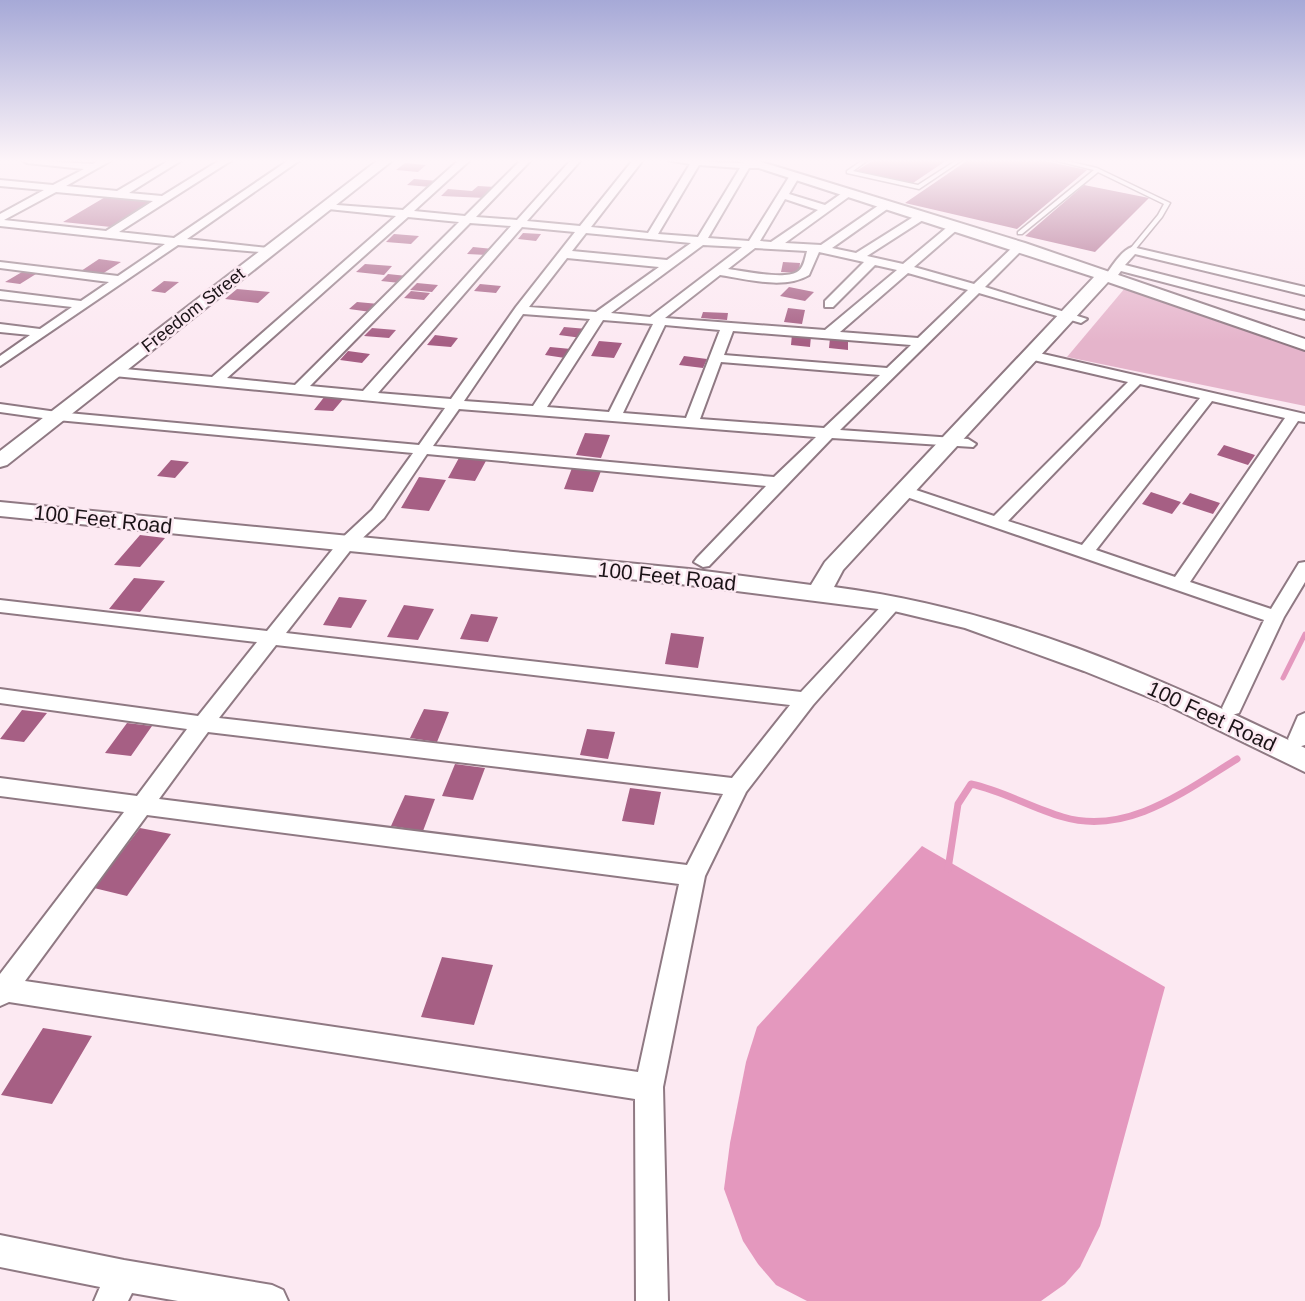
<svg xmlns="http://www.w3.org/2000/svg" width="1305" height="1301" viewBox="0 0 1305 1301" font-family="Arial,sans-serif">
<rect width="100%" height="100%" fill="#fce9f2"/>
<path fill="#e5b4cb" d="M1125,288L1305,350V406L1067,357Z"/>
<path fill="#e498be" d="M922,846L1165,987L1100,1226L1080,1267L1065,1284L1041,1301H807L776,1285L758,1264L743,1241L724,1189L730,1143L746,1062L757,1027Z"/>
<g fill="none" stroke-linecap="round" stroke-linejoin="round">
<path stroke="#e498be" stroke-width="5" d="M1283,678L1305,634"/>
<path stroke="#e498be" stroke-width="7" d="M948,869L958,804L971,784C1004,791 1031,808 1063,817C1127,836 1185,791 1237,759"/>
</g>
<path fill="#a65f84" d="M874,160H947L913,183L856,171Z
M968,160H1040L1087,170L1017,229L905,203Z
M405,163L426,165L418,172L396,170Z
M414,179L438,181L431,187L407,185Z
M1084,185L1149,198L1095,252L1025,236Z
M478,186L495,187L486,198L441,196L448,189L472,191Z
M107,196L153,200L111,227L63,222Z
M523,233L541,234L536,241L518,239Z
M394,234L419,236L411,244L386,242Z
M473,247L493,249L487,255L467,254Z
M99,259L121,262L102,274L81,271Z
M783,262L800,263L799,273L781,272Z
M365,264L392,266L384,275L356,272Z
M22,272L36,274L20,284L5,282Z
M388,274L407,276L400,283L381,281Z
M164,281L179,282L165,293L151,291Z
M417,283L438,285L432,292L410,290Z
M480,284L501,286L496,293L474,291Z
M789,287L814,292L805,301L780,296Z
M237,289L270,292L258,303L225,299Z
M411,291L430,293L424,300L404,298Z
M357,302L379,304L371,312L349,309Z
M788,308L805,310L802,324L784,322Z
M703,312L728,313L727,320L701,318Z
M564,327L587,329L582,338L559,335Z
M372,328L396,330L389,338L364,336Z
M792,334L811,336L810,347L791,345Z
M435,335L458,338L451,347L427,345Z
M830,338L848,339V350L829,348Z
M599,341L622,343L614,358L591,356Z
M550,347L571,349L565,358L545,355Z
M348,351L370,354L362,363L340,360Z
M684,356L707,359L703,368L679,365Z
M325,396L344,398L333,411L314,410Z
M585,433L610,435L601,458L576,455Z
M1224,445L1255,455L1248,465L1217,455Z
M460,456L487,459L475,481L448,478Z
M171,460L189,462L175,478L157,476Z
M572,468L601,471L593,492L564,489Z
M419,477L446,480L429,511L401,508Z
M1151,492L1181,502L1172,514L1142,504Z
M1190,493L1220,503L1213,514L1182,504Z
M140,535L165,538L140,567L114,565Z
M134,578L165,581L140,612L109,609Z
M339,597L367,600L351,628L323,625Z
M404,605L434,609L418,640L387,637Z
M471,614L498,617L488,642L460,639Z
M671,633L704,637L698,668L665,664Z
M424,709L449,712L437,742L410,738Z
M22,710L47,713L24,742L0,739Z
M127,723L152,726L131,756L105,753Z
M587,729L615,732L608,759L580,755Z
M455,764L485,768L473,800L442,796Z
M630,788L661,792L654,825L622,821Z
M405,795L435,799L423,831L391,826Z
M140,828L171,834L127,896L94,888Z
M442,957L493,965L474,1025L421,1017Z
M43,1028L92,1036L52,1104L1,1095Z"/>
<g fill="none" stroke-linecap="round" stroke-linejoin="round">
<g stroke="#8f7983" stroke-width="3">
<path id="lane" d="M863,160H868L853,171L918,185L957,160H962L919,189L847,173V171Z
M1053,160H1062L1097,168L1170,203L1162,217L1134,251H1130V249L1158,215L1164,204L1098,172L1022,234H1018V232L1094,170Z"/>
</g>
<g stroke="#8f7983" stroke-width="4">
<path id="street" d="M22,160L93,164L100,160H112L66,186L117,191L170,160H182L129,193L162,196L220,160H232L119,232L174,238L289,160H300L187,239L268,248L274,251L272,253L178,245L0,366V356L30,335L0,332V324L40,329L72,307L0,299V291L81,301L109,282L0,268V262L118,276L165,244L0,226V214L44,190L0,186V180L53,185L84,169L27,163ZM56,192L153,201L106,231L4,220Z
M459,160H470L414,211L465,216L521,160H531L476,217L517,220L571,160H581L527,221L580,226L633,160H643L591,227L648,233L690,164L667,160L761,164V168H749L708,238L749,241L789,177L794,174L799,177L789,194L825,205L845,191L854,193L785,243L821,245L882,203H890V207L832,248L856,253L918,214H926V218L867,256L903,264L951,224H959V228L914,267L974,284L1016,244H1024V248L985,287L1087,319L1081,323L979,293L840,430L968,439L976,444L973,447L832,438L709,566L703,567L694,562L697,558L766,486L427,454L384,518L353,547L286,633L801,692L888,599H900L903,603L813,705L746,792L705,876L663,1087L668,1301H636L635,1099L9,1002L0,1006V974L124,812L0,796V778L137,796L187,729L0,703V689L198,716L257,642L0,612V600L267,631L341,539L372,510L413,453L57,420L0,412V404L57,412L419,445L445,408L114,376L107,372L114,368L212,377L396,216L328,209L323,206L324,204L403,210ZM699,165L740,168L698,237L658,234ZM785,199L818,210L771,242L760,241ZM408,217L459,222L295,385L227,378ZM470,223L511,226L363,391L310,386ZM522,227L575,232L516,307L451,399L378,393ZM586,233L691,243L667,260L572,251ZM703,245L742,247L650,317L611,313ZM755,248L807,251C805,258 804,268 797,272C784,280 744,271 728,269ZM819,252L864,262L825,301V307H833L875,265L897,270L825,330L665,318L720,275C747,279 784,290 809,275ZM567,258L659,267L596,312L529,307ZM908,273L968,290L918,338L840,332ZM523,314L590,319L533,406L464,401ZM603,320L653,324L609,412L547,407ZM665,325L720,330L686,418L623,413ZM733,331L911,345L887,368L724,355ZM721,362L880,375L824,428L700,419ZM459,409L816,437L774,477L433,446ZM276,645L790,705L732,778L219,718ZM208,732L723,794L687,865L159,799ZM147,815L679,884L638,1072L25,981Z
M1132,247L1305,287V295L1135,254L1125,265L1305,311V319L1121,271L1115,279H1107L1105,276C1112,266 1121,251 1132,247Z
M1030,351L1305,414V422L1298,421L1190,582L1271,609L1299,563L1305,562V582L1284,617L1239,713L1232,715L1225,713L1222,708L1264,620L898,494L896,491L904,486L994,516L1128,382L1025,358V352ZM1140,384L1200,398L1082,545L1008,521ZM1212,401L1285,418L1175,577L1096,550Z
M1305,713V745L1298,747L1291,745L1288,739L1298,716Z
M0,1235L124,1260L272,1285L283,1290L288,1301H178L132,1293L128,1301H94L100,1287L0,1267Z"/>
</g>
<g stroke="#8f7983" stroke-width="4">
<path id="secondary" d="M378,160H393L7,465L0,467V451Z
M734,160H755L1025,243L1305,339V350L1108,282L843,570L834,587C1005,609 1152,674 1305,748V772L1161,702L1084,671L965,628L894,611L689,585L0,516V502L689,569L811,585L825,562L1094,277Z"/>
</g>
<use href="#lane" fill="#fff" fill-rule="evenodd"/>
<use href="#street" fill="#fff" fill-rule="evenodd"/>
<use href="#secondary" fill="#fff" fill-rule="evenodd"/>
</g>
<linearGradient id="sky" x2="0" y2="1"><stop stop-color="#a6a9d7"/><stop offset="0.47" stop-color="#fef5f9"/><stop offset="1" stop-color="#fef5f9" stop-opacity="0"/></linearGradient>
<rect width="1305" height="342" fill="url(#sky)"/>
<g text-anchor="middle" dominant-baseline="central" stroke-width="5" stroke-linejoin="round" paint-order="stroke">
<g font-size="18" fill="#1b1317" stroke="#fce9f2">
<text transform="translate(193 310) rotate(-38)">Freedom Street</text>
</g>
<g font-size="21" fill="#1b1317" stroke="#fce9f2">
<text transform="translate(103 519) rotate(6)">100 Feet Road</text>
<text transform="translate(667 576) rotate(6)">100 Feet Road</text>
<text transform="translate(1212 716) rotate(25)">100 Feet Road</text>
</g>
</g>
</svg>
